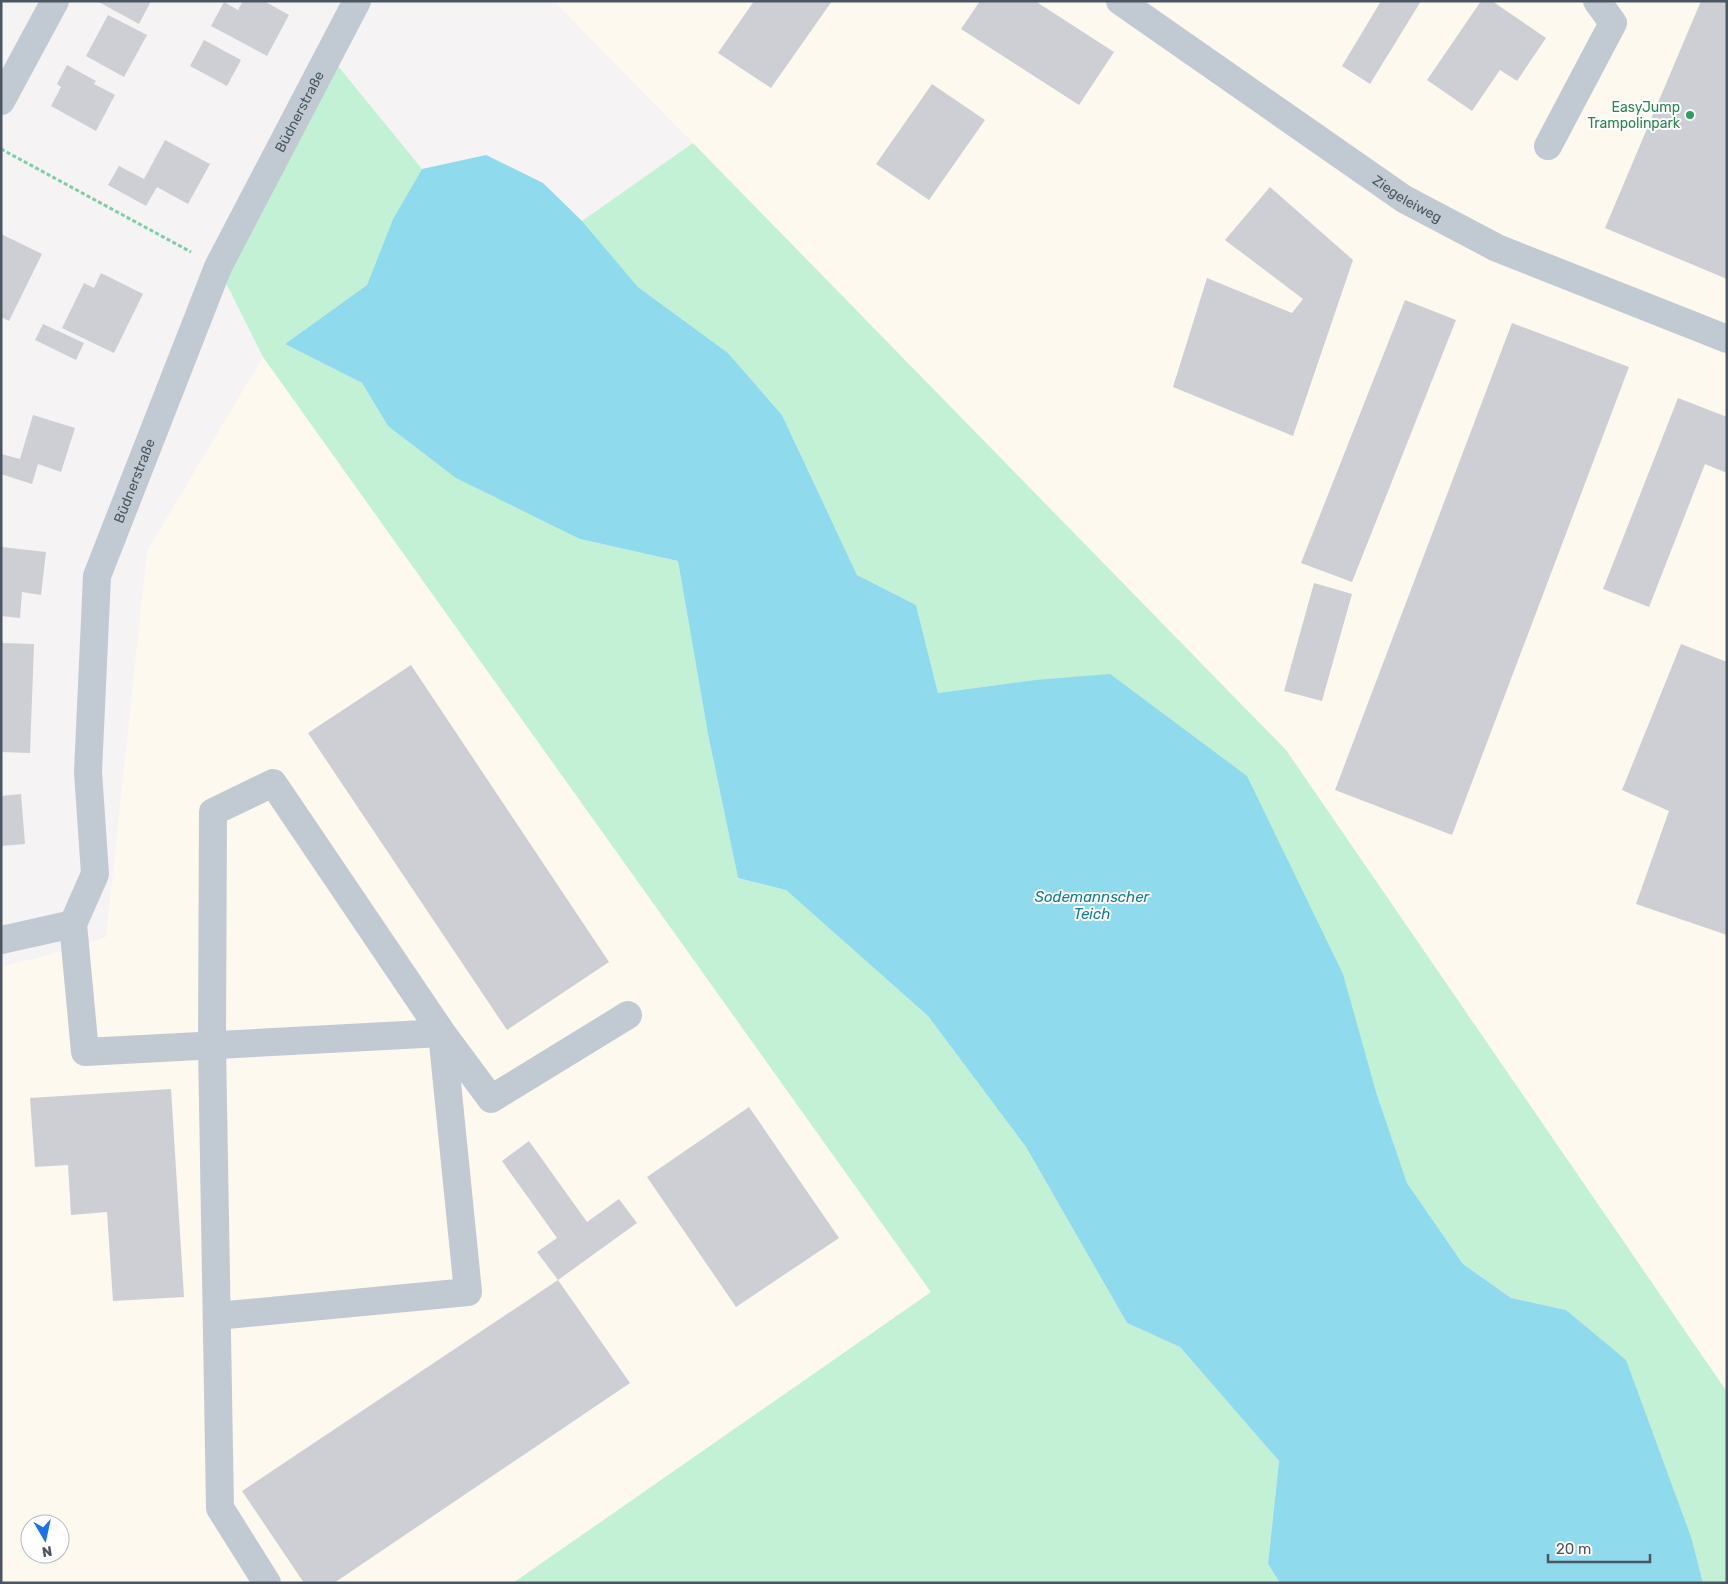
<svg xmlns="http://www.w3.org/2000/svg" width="1728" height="1584" viewBox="0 0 1728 1584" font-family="Rubik,sans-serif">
<rect width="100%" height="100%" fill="#f5f3f3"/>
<path fill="#fdf9ef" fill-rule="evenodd" d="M554,1H1727V1392L1286,750Z
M263,357L931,1293L513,1583H1V967L48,955L106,937L147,551ZM30,1524H60V1554H30Z"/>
<path fill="#c3f1d5" d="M329,55L422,169L393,219L367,285L285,344L362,383L388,426L580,539L678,561L708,734L738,878L786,890L928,1016L1026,1147L1127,1323L1180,1347L1279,1461L1268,1564L1280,1583H513L931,1292L263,357L218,267Z
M693,143L1286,750L1727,1392V1583H1703L1690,1537L1566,1310L1511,1298L1463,1264L1407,1183L1376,1092L1035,680L938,693L916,605L857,575L782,415L728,353L638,287L582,221Z"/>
<path fill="#90daee" d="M486,155L543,183L582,221L638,287L728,353L782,415L857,575L916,605L938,693L1035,680L1110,674L1247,776L1343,974L1376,1092L1407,1183L1463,1264L1511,1298L1566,1310L1626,1360L1691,1537L1703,1583H1280L1268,1564L1279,1461L1180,1347L1127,1323L1026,1147L928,1016L786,890L738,878L708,734L678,561L580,539L456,478L388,426L362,383L285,344L367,285L393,219L422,169Z"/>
<path fill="#cdcfd5" d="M97,1H151L139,24Z
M243,1H264L289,15L267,56L211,26L224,2L238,10Z
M754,1H832L771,88L718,53Z
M980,1H1035L1114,52L1079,105L961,29Z
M1381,1H1421L1370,84L1342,66Z
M1481,1H1492L1546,38L1517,81L1500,70L1472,111L1427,80Z
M1701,1H1727V279L1605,228Z
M108,15L147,35L124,77L86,56Z
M204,40L241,60L227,86L190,66Z
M67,65L96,81L94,84L115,95L96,131L51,106L61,87L57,84Z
M932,84L985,120L929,200L876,164Z
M165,140L210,164L188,204L157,187L146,206L108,185L119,166L144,179Z
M1270,187L1353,260L1293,436L1173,387L1207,278L1292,313L1303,299L1225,240Z
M1,234L42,254L9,321L1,317Z
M101,273L143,294L114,353L62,328L84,283L94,288Z
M1405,300L1456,320L1352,582L1301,563Z
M1512,323L1629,367L1452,835L1335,790Z
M43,324L84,343L76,360L35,340Z
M1678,398L1727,417V473L1705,464L1649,607L1603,589Z
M33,415L75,428L61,472L38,464L32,484L1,474V454L20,459Z
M1,547L46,552L41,595L22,592L20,618L1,616Z
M1314,583L1352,594L1322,701L1284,691Z
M1,643L34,644L30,753L1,752Z
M1681,644L1727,662V935L1636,904L1669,811L1622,790Z
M411,665L609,962L507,1030L308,733Z
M21,794L25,844L1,846V796Z
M171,1089L184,1297L113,1301L107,1212L71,1215L68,1165L35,1167L30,1098Z
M749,1107L839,1238L736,1307L647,1177Z
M529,1141L587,1222L619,1199L637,1223L558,1280L630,1383L334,1583H304L242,1491L558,1280L537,1252L557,1238L502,1161Z"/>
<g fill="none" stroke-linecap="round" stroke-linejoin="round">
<path stroke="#7ad0a6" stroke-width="3" stroke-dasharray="4 2.5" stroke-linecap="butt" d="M1,149L191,252"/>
<g stroke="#c1cad2" stroke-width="28">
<path id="s1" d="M1120,1L1404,199L1497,248L1727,339"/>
<path d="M1,101L55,1"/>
<path d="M1548,146L1613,23L1597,1"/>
<path d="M73,924L85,1052L442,1033L491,1099L628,1015"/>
<path id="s2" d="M1,940L73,924L95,874L88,772L97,576L218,267L357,1"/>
<path d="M217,1316L468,1292L442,1033L273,783L213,812L212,1045L220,1508L267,1583"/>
</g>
</g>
<circle fill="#2e9e5b" stroke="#fff" stroke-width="2" cx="1690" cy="115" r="5"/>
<g text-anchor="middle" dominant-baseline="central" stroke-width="4" stroke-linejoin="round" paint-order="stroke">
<g font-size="14" fill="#27864d" stroke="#fff" text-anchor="end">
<text x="1680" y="107">EasyJump<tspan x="1680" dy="16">Trampolinpark</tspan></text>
</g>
<g font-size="14" fill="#4a5661" stroke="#fff">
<text stroke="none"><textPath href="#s2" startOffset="934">Büdnerstraße</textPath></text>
<text stroke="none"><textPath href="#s1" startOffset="349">Ziegeleiweg</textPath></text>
<text stroke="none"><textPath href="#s2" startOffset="529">Büdnerstraße</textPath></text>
</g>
<g font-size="15" font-style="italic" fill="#0c7c9b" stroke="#fff">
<text x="1092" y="897">Sodemannscher<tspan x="1092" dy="17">Teich</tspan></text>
</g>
</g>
<rect width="1728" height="1584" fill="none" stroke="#4a5661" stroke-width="5"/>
<g transform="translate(45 1539) rotate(171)"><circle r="24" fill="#ffffff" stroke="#b7bbc0"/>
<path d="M0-4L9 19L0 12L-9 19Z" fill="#1a73e8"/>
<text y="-8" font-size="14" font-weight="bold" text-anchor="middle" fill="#4a5661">N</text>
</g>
<path d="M1548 1554v8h102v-8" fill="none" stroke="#4a5661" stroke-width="2.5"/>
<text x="1556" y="1554" font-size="15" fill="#4a5661" stroke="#ffffff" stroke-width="4" paint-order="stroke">20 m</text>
</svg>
